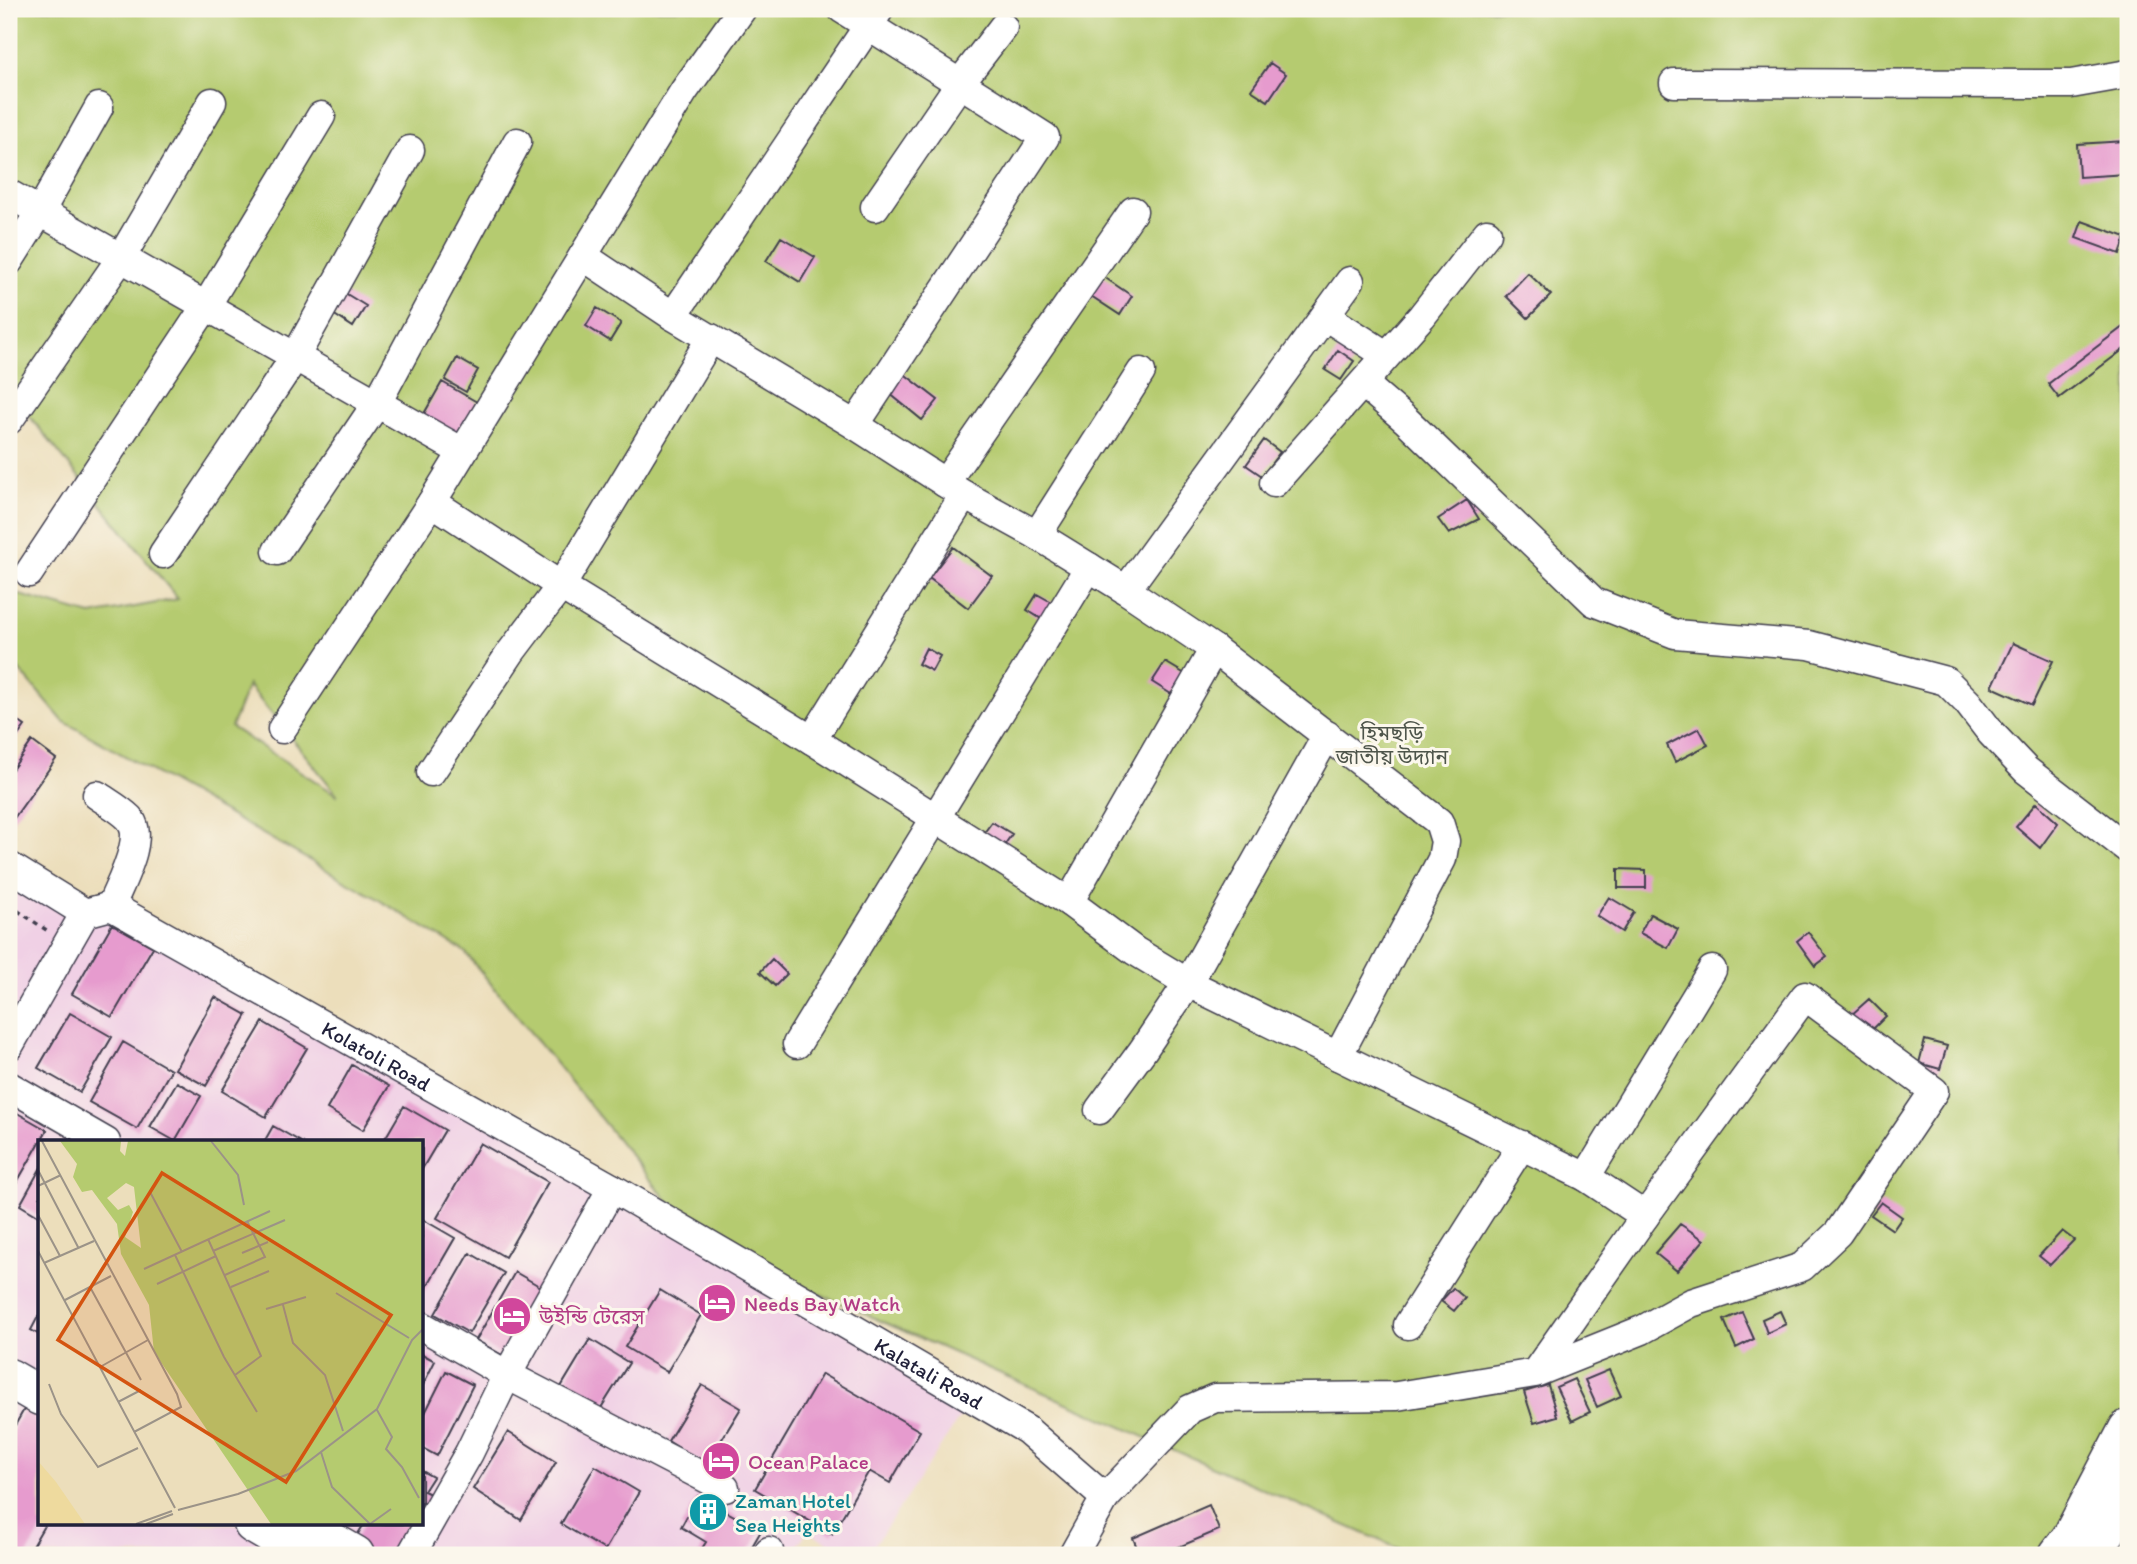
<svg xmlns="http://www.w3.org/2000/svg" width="2137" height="1564" viewBox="0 0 2137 1564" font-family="Itim,'Noto Sans Bengali',sans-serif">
<rect width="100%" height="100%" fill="#fbf7ec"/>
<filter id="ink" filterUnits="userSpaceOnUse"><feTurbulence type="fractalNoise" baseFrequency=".0143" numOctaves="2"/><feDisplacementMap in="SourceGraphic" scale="14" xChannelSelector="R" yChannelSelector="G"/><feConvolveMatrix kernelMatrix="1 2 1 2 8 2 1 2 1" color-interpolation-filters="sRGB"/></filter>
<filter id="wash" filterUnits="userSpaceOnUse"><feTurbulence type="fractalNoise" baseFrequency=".00686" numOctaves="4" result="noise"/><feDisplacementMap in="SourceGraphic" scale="28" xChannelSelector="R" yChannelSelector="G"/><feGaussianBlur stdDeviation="1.57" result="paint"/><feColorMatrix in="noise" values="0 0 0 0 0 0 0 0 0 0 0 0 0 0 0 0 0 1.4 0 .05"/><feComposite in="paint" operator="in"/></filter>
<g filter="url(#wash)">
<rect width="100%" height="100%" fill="#ecdebb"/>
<path fill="#f0d0e5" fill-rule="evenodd" d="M9,866L71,906L123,903L973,1398L868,1555H852L807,1531L792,1555H9ZM40,1142H422V1524H40Z"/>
<path fill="#b5cb6f" stroke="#6c7655" stroke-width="2" fill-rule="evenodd" d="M9,9H2128V1555H1413L701,1242L465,952L369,894L63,721L9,658V566L16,594L91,615L178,599L9,391ZM248,685L337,794V795L231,727Z"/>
<g id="blocks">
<path fill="#e69bce" d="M1270,63L1286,74L1268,101L1251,90Z
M2125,141L2127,174L2079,177L2077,144Z
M2082,221L2126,237L2120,254L2076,238Z
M781,237L815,257L800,282L766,261Z
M1528,273L1551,295L1528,318L1506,296Z
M1101,275L1132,296L1120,315L1088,294Z
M340,290L366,306L353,327L327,310Z
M597,308L621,323L610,341L586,326Z
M2128,323V346L2059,398L2048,384Z
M1338,350L1354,361L1341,380L1325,370Z
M457,358L478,370L466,392L445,380Z
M898,369L938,400L922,420L883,388Z
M442,382L477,402L456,439L421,419Z
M1264,440L1280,452L1262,476L1246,465Z
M1467,500L1479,519L1449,534L1438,519Z
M953,547L992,576L968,608L929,578Z
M1037,594L1053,603L1043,620L1027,610Z
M2013,643L2053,661L2032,705L1992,687Z
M926,648L940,656L932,671L918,664Z
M1165,662L1185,674L1171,694L1152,682Z
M9,715L25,726L9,748Z
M1699,728L1708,745L1675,762L1667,745Z
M32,741L56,759L9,825V774Z
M2036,803L2058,823L2040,848L2016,827Z
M992,822L1012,834L998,854L978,841Z
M1618,869L1646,870V888H1618Z
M1609,897L1634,912L1622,932L1597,916Z
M1650,914L1678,929L1668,948L1640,933Z
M112,924L153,947L112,1017L72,994Z
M1808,932L1827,957L1815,966L1797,941Z
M772,959L787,974L775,986L760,972Z
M215,997L247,1015L206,1086L175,1069Z
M1869,999L1886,1016L1868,1034L1850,1016Z
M70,1013L112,1037L80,1092L38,1068Z
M263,1022L307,1048L266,1117L222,1091Z
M1925,1040L1947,1046L1940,1069L1919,1063Z
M123,1042L171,1070L137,1129L89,1102Z
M352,1065L389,1086L363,1130L327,1109Z
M177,1082L201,1096L175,1141L150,1127Z
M404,1106L445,1130L422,1169V1142H383Z
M12,1110L47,1130L9,1196V1115Z
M273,1126L301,1142H264Z
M480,1143L548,1182L505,1257L437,1218Z
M40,1169V1217L20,1205Z
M1881,1202L1902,1217L1893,1230L1871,1215Z
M422,1219L455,1238L422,1295Z
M1680,1224L1704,1240L1677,1271L1655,1253Z
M2062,1231L2074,1240L2050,1265L2039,1256Z
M470,1253L504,1273L469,1333L435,1314Z
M515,1272L548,1291L509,1359L476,1340Z
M1453,1288L1465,1298L1454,1311L1441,1301Z
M660,1290L701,1315L667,1372L625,1347Z
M1780,1311L1786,1324L1767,1333L1762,1319Z
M1742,1312L1754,1339L1736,1348L1724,1320Z
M40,1313V1335L31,1330Z
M590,1339L629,1363L599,1411L561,1387Z
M422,1354L435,1361L422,1387Z
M1609,1370L1621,1396L1597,1407L1585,1380Z
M446,1371L473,1385L437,1456L422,1448V1419Z
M822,1374L920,1431L890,1483L869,1471L832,1534L755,1489Z
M1574,1379L1590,1412L1572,1421L1556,1387Z
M702,1385L741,1408L706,1465L668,1441Z
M1548,1385L1557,1416L1534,1423L1524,1392Z
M26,1406L40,1415V1524H45L27,1555H9V1436Z
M508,1432L556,1462L521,1520L473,1489Z
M595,1466L639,1492L605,1550L561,1524Z
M422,1471L433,1477L424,1491L432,1495L422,1512Z
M698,1496L761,1531L747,1555H698L706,1542L681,1527Z
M1209,1505L1219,1530L1160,1555H1140L1133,1538Z
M364,1524H415L397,1555H360L353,1542Z"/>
</g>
</g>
<g filter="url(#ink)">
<use href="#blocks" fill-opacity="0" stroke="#403e4e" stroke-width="2"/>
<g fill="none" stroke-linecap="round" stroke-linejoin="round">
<g stroke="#403e4e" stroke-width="31">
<g id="minor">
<path d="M842,9L1045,137L855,425"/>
<path d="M1674,83L2071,84L2128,74"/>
<path d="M9,194L461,451"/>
<path d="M875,207L960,83L1003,27"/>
<path d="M583,256L673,316L855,425L964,495L1037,535L1126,590L1214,649L1439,822L1445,841L1442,859L1338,1056"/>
<path d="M9,261L40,212L99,107"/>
<path d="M673,316L879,10"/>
<path d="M1325,316L1386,355"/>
<path d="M1364,384L1407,421L1594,602L1675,634L1809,645L1946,681L1968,703L1991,733L2026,770L2128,849"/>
<path d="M9,420L121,258L212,102"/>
<path d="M945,483L1133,211"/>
<path d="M1274,483L1422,316L1487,233"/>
<path d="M432,502L561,586L812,740L1069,902L1135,951L1188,983L1586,1177L1645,1216"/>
<path d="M1037,535L1141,372"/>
<path d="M277,551L377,403L517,142"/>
<path d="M163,554L295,357L410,150"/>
<path d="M29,573L206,306L321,116"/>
<path d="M1126,590L1350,281"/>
<path d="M282,729L432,502L684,91L742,9"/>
<path d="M812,740L964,495"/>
<path d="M431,772L511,652L561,586L711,338"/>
<path d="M97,795C107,802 120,809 129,818C147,837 119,885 111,906"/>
<path d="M9,866L85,913"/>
<path d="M1069,902L1214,649"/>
<path d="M797,1044L1089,567"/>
<path id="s1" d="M9,1046L85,913L111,906L612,1188L1027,1430L1105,1498L1073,1555"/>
<path d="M9,1086L106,1142"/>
<path d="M1099,1110L1143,1050L1188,983L1327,735"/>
<path d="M1586,1177L1712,970"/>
<path d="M1408,1325L1522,1145"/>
<path d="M422,1326L507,1375L725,1488"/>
<path d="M1105,1498L1190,1409L1215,1398L1397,1396L1535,1373L1642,1330L1691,1303L1802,1267L1838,1233L1934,1091L1805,996L1645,1216L1535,1373"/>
<path d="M411,1555L469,1453L507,1375L612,1188"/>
<path d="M767,1555L769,1551"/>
</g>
</g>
<g stroke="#403e4e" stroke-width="41">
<path id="highway" d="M9,1378L40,1396
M253,1524L306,1555
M301,1524L355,1555
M2058,1555L2071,1538L2128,1429
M2093,1555L2128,1493"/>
</g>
<path stroke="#403e4e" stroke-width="3.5" stroke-dasharray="5 5" stroke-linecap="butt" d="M9,905L48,931"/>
<use href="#minor" stroke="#fff" stroke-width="28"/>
<use href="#highway" stroke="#fff" stroke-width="38"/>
</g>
</g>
<defs>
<g id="hotel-disc" transform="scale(2.0125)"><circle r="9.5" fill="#d1479c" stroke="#fbf7ec"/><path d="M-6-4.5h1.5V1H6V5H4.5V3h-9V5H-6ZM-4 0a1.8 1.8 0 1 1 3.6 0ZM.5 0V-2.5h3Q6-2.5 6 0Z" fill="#fff"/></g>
<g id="building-disc" transform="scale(2.0125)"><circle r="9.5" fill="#0f9aa8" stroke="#fbf7ec"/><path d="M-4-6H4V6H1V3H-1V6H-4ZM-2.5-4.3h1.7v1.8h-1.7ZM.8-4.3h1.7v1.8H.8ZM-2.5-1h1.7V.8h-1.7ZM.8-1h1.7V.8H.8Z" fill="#fff"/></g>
</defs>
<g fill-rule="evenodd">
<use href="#hotel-disc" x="717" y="1303"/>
<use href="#hotel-disc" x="512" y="1316"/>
<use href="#hotel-disc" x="721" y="1461"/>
<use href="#building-disc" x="708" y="1512"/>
</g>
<g text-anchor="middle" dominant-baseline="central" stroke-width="6" stroke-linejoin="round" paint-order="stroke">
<g font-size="21" fill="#4e554b" stroke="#fbf7ec">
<text x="1392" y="732">হিমছড়ি<tspan x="1392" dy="24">জাতীয় উদ্যান</tspan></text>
</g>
<g font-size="21" fill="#22223b" stroke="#fbf7ec">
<text stroke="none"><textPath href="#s1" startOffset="485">Kolatoli Road</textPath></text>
<text stroke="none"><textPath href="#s1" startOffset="1122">Kalatali Road</textPath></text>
</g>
<g font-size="21" fill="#b23c85" stroke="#fbf7ec" text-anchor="start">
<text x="744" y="1303">Needs Bay Watch</text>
<text x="539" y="1316">উইন্ডি টেরেস</text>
<text x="748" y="1461">Ocean Palace</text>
</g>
<g font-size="21" fill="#0d838f" stroke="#fbf7ec" text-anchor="start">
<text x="735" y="1500">Zaman Hotel<tspan x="735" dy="24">Sea Heights</tspan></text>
</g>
</g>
<g transform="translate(38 1140)">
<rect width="385" height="385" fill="#ecdebb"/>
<path d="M22,1H83L82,11L87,16L90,1H385V384H233L116,212L111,165L83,114L79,84L54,50L44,52L35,37L39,24ZM88,43L96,47L103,108L87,97L95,72L91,65L80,70L69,58Z" fill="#b5cb6f" fill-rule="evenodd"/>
<path d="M0,321L18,342L47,384H0Z" fill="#eeda9e"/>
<path fill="none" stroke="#9b9388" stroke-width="2" d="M4,1L139,254L143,267L96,292M173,1L200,35L206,65M0,30L40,107M0,46L23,35M112,52L144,112M0,75L22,116M170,99L223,216L197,235M0,111L137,368M175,111L247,80M204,113L230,102M137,115L186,217L219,272M6,123L56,101M106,129L232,71M187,135L227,117L209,81M119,144L178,116M52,147L103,240M193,147L231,131M298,153L371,198M27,160L73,136M245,165L255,203L287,235L305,291M228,169L268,157M62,227L110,200M11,244L23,274L60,327L100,308M80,262L103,250M339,270L354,297L348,309L364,327L381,358M283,312L294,347L332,384M140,370L200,354L258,331L339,269L374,200L385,189M98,384L134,371M108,384L135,374M332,384L353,369"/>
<path fill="#d45411" fill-opacity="0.15" stroke="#d45411" stroke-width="3.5" d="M124,33L353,175L248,342L20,200Z"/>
<rect width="385" height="385" fill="none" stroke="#22223b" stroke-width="3.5"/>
</g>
<rect width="2137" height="1564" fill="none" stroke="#fbf7ec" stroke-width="35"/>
</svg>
